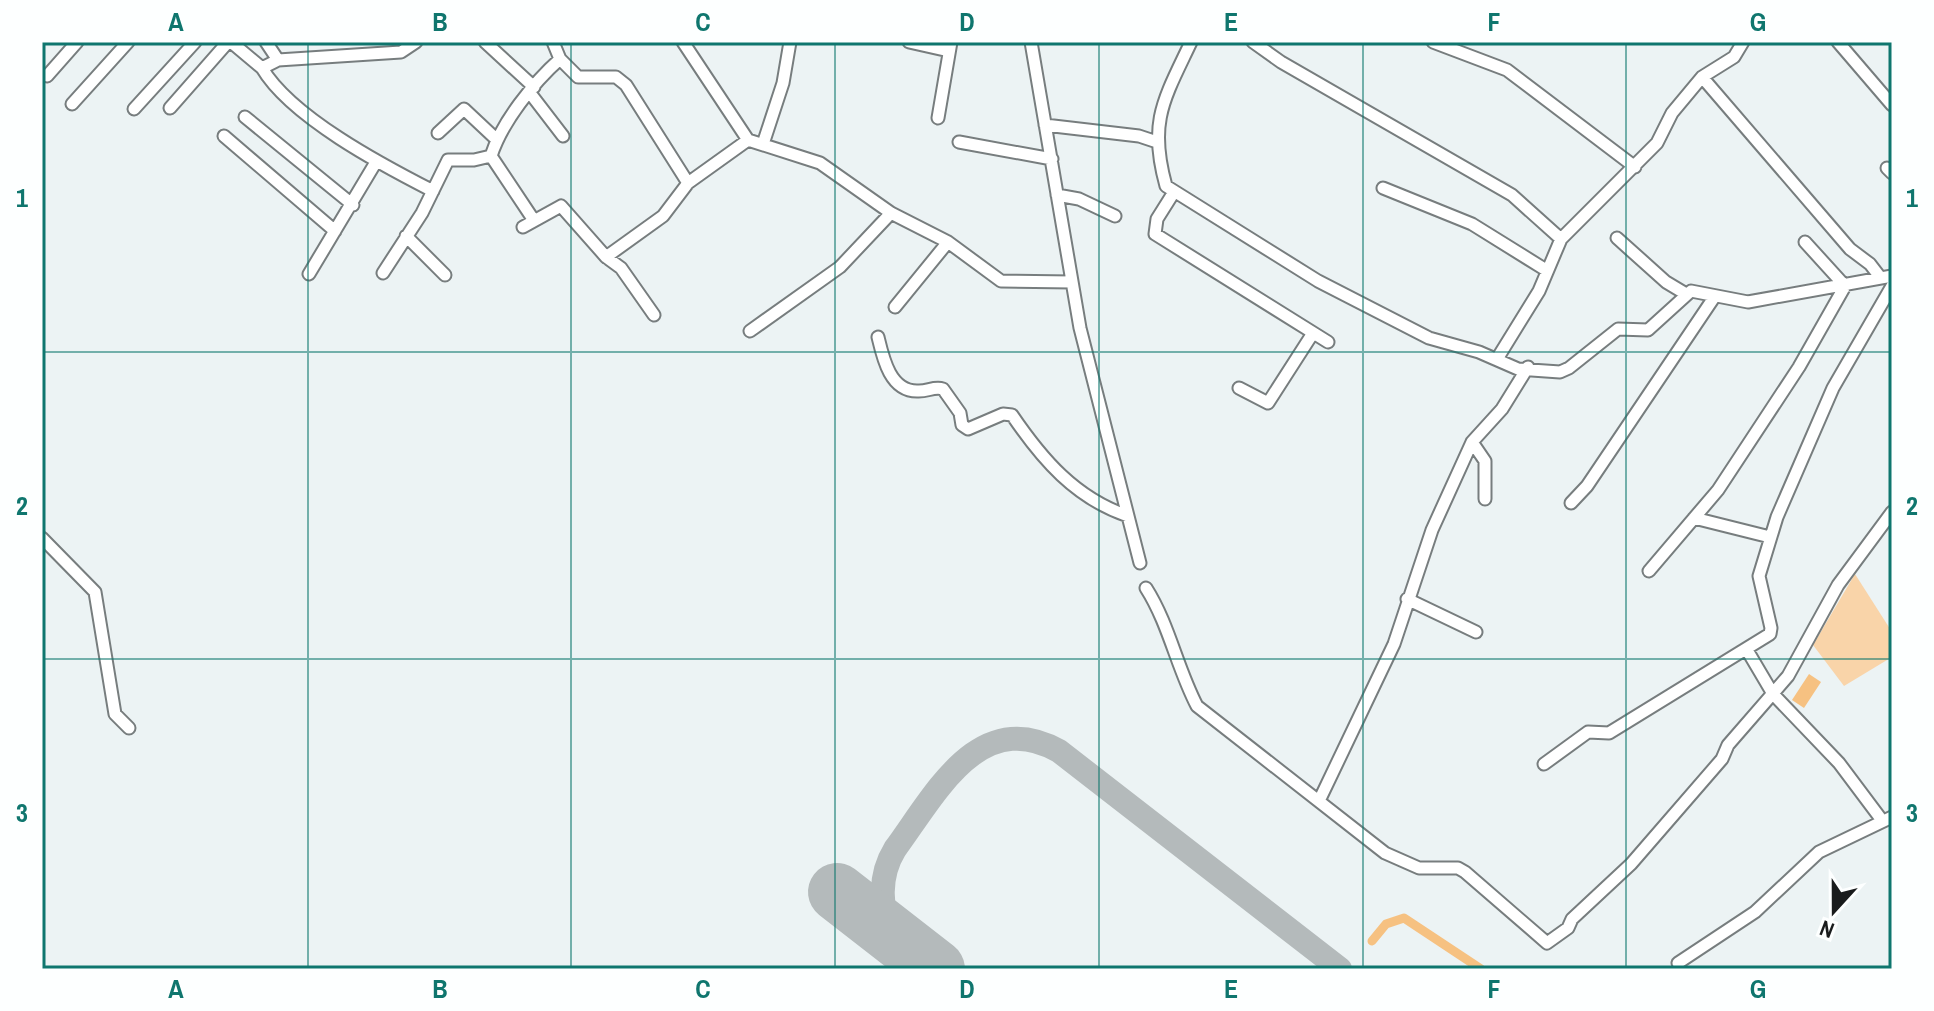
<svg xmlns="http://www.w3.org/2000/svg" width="1934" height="1011" viewBox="0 0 1934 1011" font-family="'Archivo Narrow',sans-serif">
<rect width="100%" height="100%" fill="#ecf3f4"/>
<path fill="#f9d4a9" d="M1855,574L1892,632V657L1844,686L1813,645Z"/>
<path fill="#f6c181" d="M1809,674L1821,682L1804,708L1792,700Z"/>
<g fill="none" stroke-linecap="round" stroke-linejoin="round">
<path stroke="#f6c181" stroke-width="9" d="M1372,941L1386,924L1404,918L1481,969"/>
<path stroke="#b4babb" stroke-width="24" d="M893,935C879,908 879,875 895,849C935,795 979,706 1059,751L1340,969"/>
<path stroke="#b4babb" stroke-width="58" d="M837,892L936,969"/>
<g stroke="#777d7e" stroke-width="15">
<path id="minor" d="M231,42L262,68L278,60L401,52L416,42
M266,42L278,60
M485,42L534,87
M553,42L560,59L578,77H616L626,85L688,183
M683,42L748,140
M909,42L949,51
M1031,42L1080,328L1140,563
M1191,42C1164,99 1148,122 1166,186L1318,281L1429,338L1479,352L1518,369L1560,372L1569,368L1618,329L1648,330L1691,291L1748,302L1892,276
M1253,42L1281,62L1512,195L1561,239
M1433,42L1507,70L1635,167
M1838,42L1892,105
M262,68C291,117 382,165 433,191
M47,76L77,42
M1702,77L1850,249L1870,264L1880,277
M530,93L563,136
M72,104L128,42
M170,108L228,42
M134,109L195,42
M245,117L353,205
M938,118L951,42
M1045,125L1139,136L1157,142
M438,133L464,109L496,139
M224,136L335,231
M959,142L1052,159
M763,144L783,83L790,42
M491,156L533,219
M1887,168L1892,173
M1383,188L1472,224L1546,270
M1174,192L1157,219L1155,234L1328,342
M1057,195L1079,199L1115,216
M523,227L561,206L606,257L621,268L654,315
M406,236L445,275
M1617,238L1666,282L1686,294
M606,257L663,216L688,183L748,140L820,163L891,213L948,242L1001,281L1072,282
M383,273L422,213L448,160H474L491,156C502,122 533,83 560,59
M309,274L376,162
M895,307L948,242
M750,331L840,267L891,213
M878,337C883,358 890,391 917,391C927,392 934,386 943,389L960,413L962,425L968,429L1003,414L1012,415C1042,459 1075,498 1128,516
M1497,359L1539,291L1561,239L1657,143L1672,113L1702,77L1734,57L1743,42
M1239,388L1268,403L1313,333
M1472,442L1485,461V499
M1571,503L1587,486L1715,296
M1694,518L1770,537
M42,538L95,592L115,714L129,728
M1649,571L1718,490L1799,367L1845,286L1805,242
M1146,588C1169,624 1177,668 1197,706L1385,853L1419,868H1458L1465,872L1547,943L1568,928L1572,919L1631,864L1722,759L1728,745L1788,676L1838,585L1892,512
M1407,599L1476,632
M1747,650L1773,694L1839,763L1881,819
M1544,764L1588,732L1609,733L1770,634L1771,628L1759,576L1777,517L1833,388L1892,286
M1319,801L1394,644L1432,530L1472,442L1502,409L1528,367
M1678,963L1755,912L1819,852L1892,817"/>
</g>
<use href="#minor" stroke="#fff" stroke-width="11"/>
</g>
<path fill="none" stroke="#0f766e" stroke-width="2" stroke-opacity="0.55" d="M308,42V969M571,42V969M835,42V969M1099,42V969M1363,42V969M1626,42V969M42,352H1892M42,659H1892"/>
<rect width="1934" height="1011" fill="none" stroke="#fdffff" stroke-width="88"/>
<g transform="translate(1834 911) rotate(201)" stroke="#fdffff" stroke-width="6" paint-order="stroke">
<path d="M0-6L14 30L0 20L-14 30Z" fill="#191b1c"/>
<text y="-12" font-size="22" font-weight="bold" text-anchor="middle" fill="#191b1c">N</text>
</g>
<rect x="44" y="44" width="1846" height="923" fill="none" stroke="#0f766e" stroke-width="3"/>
<g font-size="26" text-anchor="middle" font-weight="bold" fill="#0f766e">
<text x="176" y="31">A</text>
<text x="440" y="31">B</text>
<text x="703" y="31">C</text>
<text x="967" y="31">D</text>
<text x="1231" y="31">E</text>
<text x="1494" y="31">F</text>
<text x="1758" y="31">G</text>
<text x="22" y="207">1</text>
<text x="1912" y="207">1</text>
<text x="22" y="515">2</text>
<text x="1912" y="515">2</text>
<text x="22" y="822">3</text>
<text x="1912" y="822">3</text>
<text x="176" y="998">A</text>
<text x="440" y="998">B</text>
<text x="703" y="998">C</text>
<text x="967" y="998">D</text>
<text x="1231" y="998">E</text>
<text x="1494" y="998">F</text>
<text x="1758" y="998">G</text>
</g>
</svg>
